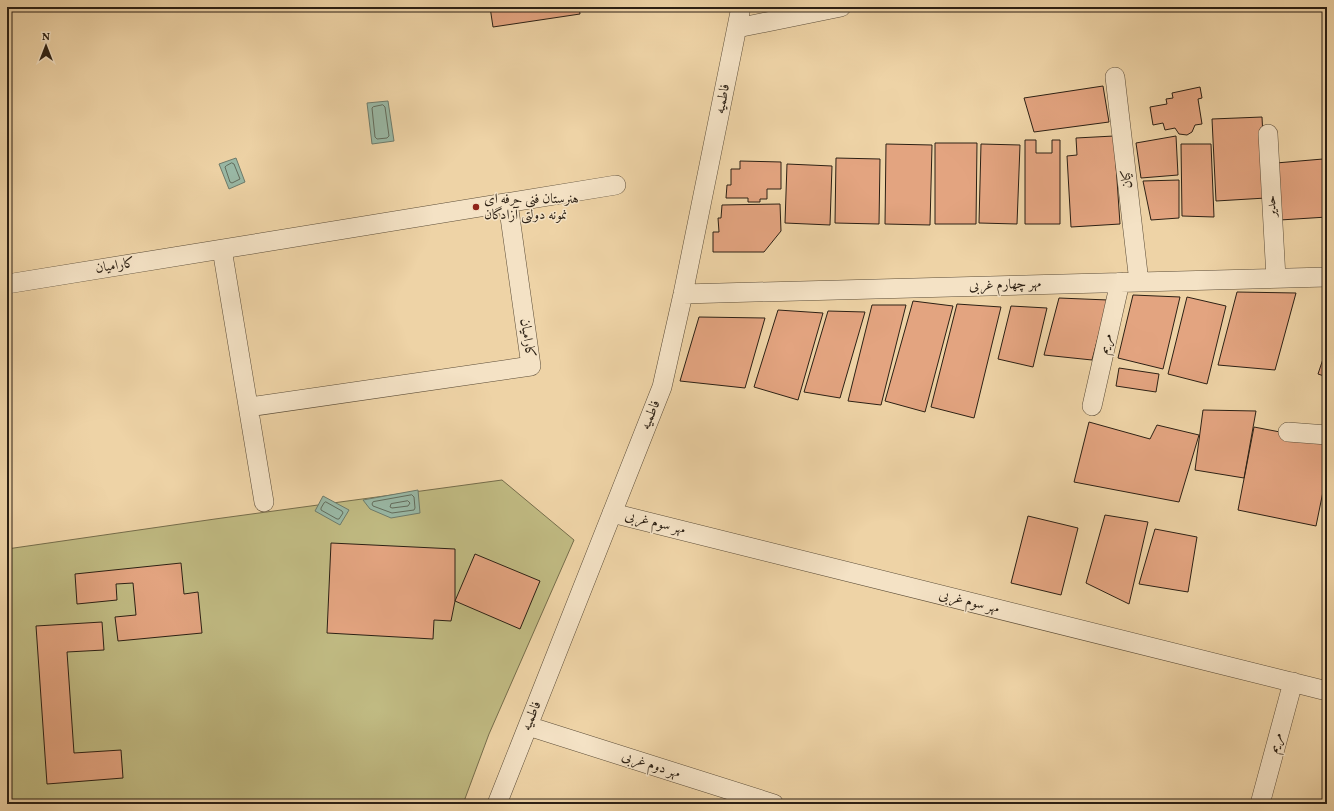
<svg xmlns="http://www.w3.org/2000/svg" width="1334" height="811" viewBox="0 0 1334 811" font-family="Vollkorn,Amiri,serif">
<rect width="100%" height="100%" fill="#eed3a6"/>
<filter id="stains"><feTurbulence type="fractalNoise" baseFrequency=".005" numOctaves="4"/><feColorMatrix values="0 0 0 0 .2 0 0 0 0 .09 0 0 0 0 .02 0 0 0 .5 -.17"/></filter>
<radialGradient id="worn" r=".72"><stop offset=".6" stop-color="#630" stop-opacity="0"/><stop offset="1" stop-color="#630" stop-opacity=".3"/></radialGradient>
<path fill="#c0ba82" stroke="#766d4b" d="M502,480L574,540L489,734L463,804H7V549L215,519Z"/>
<path fill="#99b8a5" stroke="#6d7b6b" d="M388,101L394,141L372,144L367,103Z
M236,158L245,182L229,189L219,164Z
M418,490L420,513L391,518L370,509L363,500Z
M323,496L349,510L340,525L315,511Z"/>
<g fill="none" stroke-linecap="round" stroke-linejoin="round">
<path stroke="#626c5c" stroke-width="1" d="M383,105L385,107L389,136L387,138L377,139L375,137L372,108L373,107Z
M232,163L234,164L240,179L232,183L230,182L225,167L226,166Z
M412,495L414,497L415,508L414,510L392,513L373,506L372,504L373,502Z
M408,501L410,503L408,506L392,508L390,507L391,504Z
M326,502L342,511L343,513L339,519H337L321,510V508L324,503Z"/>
</g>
<path fill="#e3a480" stroke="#2c2014" d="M490,7H579L580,14L493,27Z
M1103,86L1109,122L1034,132L1024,98Z
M1200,87L1202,98L1198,99L1202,124L1195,125L1192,132L1187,135L1179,134L1175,128L1165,130L1163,123L1153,125L1150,107L1167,104L1166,99L1173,98L1172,93Z
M1262,117L1266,198L1216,201L1212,119Z
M1114,136L1120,224L1071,227L1067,156L1077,155L1076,138Z
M1176,136L1178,175L1141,178L1136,143Z
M1025,140H1036V153H1052V140H1060V224H1025Z
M935,143H977L976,224H935Z
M886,144L932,145L930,225L885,224Z
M981,144L1020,145L1017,224L979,223Z
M1181,144H1211L1214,217L1182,216Z
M836,158L880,159L879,224L835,223Z
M1323,159L1327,217L1280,220L1276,163Z
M740,161L781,162V189H767V199H760V202H748V198H726L727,185H731V169H740Z
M787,164L832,166L830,225L785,223Z
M1179,180V218L1151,220L1143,181Z
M780,204L781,231L764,252H713V232H719L718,218H721L722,205Z
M1237,292L1296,293L1275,370L1218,365Z
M1133,295L1180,297L1163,369L1118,358Z
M1187,297L1226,306L1207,384L1168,374Z
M1059,298L1108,300L1092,360L1044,355Z
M913,301L953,306L925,412L885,401Z
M957,304L1001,307L974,418L931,407Z
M872,305H906L881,405L848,401Z
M1011,306L1047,308L1033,367L998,359Z
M778,310L823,313L798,400L754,387Z
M828,311L865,312L840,398L804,392Z
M699,317L765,318L745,388L680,381Z
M1327,347V377L1318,374Z
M1119,368L1159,374L1156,392L1116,386Z
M1203,410L1256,411L1244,478L1195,470Z
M1089,422L1150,439L1157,425L1199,435L1179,502L1074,482Z
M1254,427L1327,441V472L1316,526L1238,510Z
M1105,515L1148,522L1129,604L1086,583Z
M1028,516L1078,528L1061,595L1011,583Z
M1155,529L1197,537L1188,592L1139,584Z
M331,543L455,549V601L451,621L434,620L433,639L327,633Z
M475,554L540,581L520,629L455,601Z
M181,563L184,594L198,592L202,633L118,641L115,617L136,615L133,583L116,584L117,600L77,604L75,574Z
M102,622L104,650L67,652L74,753L121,750L123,778L47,784L36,626Z"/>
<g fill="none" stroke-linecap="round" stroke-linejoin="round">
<g stroke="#5c4d38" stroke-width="20">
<path id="street" d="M737,28L841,7
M1115,77L1139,282
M1268,134L1276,278
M222,249L264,502
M7,284L616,185
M683,294L1327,277
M1092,406L1120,282
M249,407L531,366L508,203
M1288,432L1327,435
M612,513L1327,691
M528,726L774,804
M497,804L662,387L683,294L741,7
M1260,804L1293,682"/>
</g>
<use href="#street" stroke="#f4e2c5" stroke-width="19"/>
</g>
<circle fill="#8f2418" stroke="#f4e2c5" stroke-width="1.5" cx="476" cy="207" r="4"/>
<g text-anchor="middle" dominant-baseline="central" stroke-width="3" stroke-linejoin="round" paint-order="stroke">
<g font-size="14" fill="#2c2014" stroke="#f4e2c5">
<text transform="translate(723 99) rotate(-79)">فاطمیه</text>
<text transform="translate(1127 179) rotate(-97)">کیان</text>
<text transform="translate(1272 206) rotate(-93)">حدیر</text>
<text transform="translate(115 266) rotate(-9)">کارامیان</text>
<text transform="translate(1005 285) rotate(-2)">مهر چهارم غربی</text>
<text transform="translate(527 338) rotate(82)">کارامیان</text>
<text transform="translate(1106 344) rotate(-77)">مریم</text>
<text transform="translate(651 415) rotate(-68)">فاطمیه</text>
<text transform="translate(655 523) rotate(14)">مهر سوم غربی</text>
<text transform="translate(969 602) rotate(14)">مهر سوم غربی</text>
<text transform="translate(532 716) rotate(-68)">فاطمیه</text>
<text transform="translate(1276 743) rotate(-75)">مریم</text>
<text transform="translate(651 765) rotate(18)">مهر دوم غربی</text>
</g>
<g font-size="14" fill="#2c2014" stroke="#f4e2c5" text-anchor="start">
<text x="484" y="199">هنرستان فنی حرفه ای<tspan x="484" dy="16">نمونه دولتی آزادگان</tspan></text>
</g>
</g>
<rect width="1334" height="811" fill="none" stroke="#eed3a6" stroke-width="24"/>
<rect x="8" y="8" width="1318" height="795" fill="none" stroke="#2c2014" stroke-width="2"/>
<rect x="12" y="12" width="1310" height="787" fill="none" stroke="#2c2014"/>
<g transform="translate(46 46)" stroke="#f4e2c5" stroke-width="3" paint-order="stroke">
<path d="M0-3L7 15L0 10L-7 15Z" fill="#2c2014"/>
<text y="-6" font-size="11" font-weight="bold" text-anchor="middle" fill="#2c2014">N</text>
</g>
<rect width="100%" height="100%" filter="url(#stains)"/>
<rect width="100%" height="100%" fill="url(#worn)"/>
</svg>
